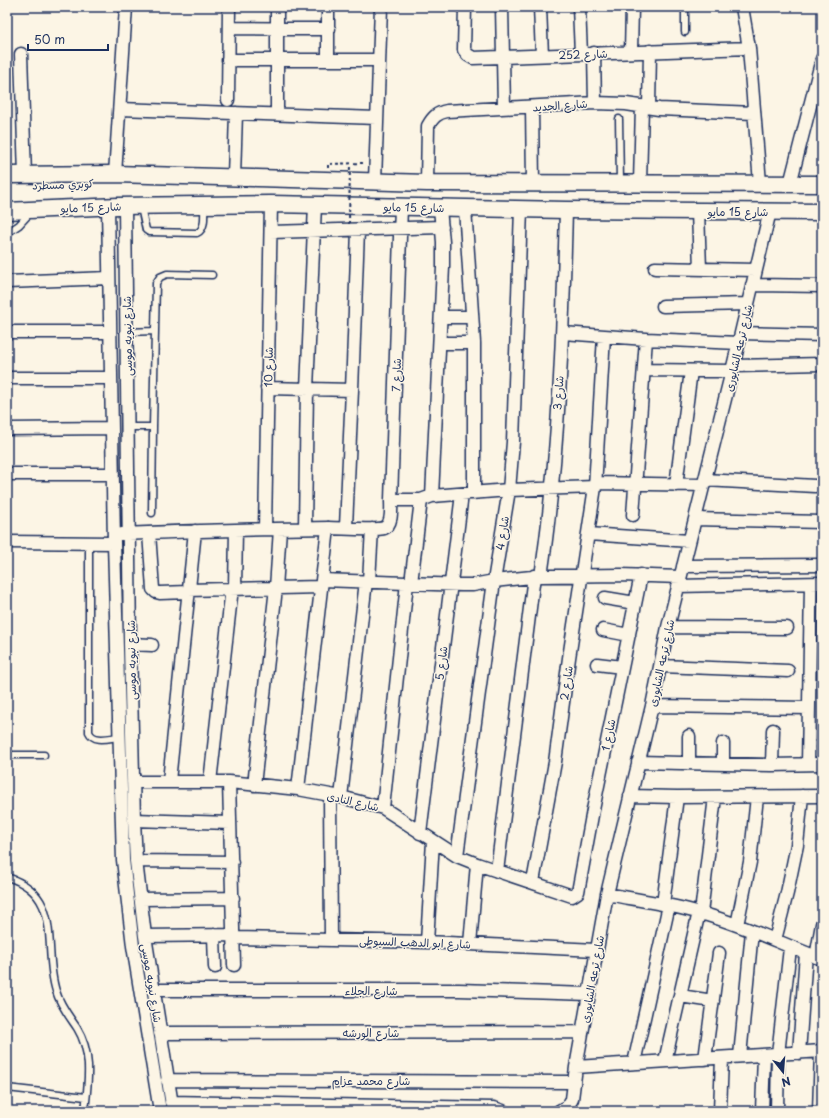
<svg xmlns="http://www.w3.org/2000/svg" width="829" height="1118" viewBox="0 0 829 1118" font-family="'Playpen Sans','Playpen Sans Arabic',sans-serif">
<rect width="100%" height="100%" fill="#fcf5e5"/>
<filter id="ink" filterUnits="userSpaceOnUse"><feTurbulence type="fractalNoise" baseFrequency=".025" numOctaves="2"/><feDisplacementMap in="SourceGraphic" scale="8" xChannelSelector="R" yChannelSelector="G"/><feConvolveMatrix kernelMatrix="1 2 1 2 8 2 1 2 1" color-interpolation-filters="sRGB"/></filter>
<g filter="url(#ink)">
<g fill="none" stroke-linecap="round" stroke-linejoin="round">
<g stroke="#1b2f5e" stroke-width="9">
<path id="lane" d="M685,32V7
M619,119L620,182
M141,207L146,230L149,232L197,233C206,229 204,215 204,206
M7,233L19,225L30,213
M127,332L154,331
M128,427H153
M152,513L153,427L156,283L160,277L167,274L212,275
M89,543V732C94,743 109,738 119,737
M7,755H44
M7,877C65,895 42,947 56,991C60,1005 69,1016 77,1028C93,1054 88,1082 85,1111
M7,1088L86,1097"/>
</g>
<g stroke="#1b2f5e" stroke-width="15">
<path id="street" d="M277,7V114
M465,7L464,50L468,55L473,58L749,48
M502,7L504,108
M540,7L542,55
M579,7L581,54
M742,7L749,48L760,183
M229,28L329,29
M631,52L632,7
M594,53L595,103
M21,54L25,175
M228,60H379
M328,60V7
M228,100L229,7
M532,107L533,183
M649,107L650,51
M120,109L377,118
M115,174L126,7
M234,177L236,113
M375,181L381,7
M427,183L428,126C433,117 437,113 447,111L595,103L626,104L659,109L754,113
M640,183L642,106
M790,184L822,59
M108,206L114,543L123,860L133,946L160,1111
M125,206L130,644L134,820L136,861L145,936L173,1111
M465,208L474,343V493
M698,211L700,269
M271,232L442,227
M655,268L756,270
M7,282L109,278
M752,285L822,286
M663,306L748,304
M441,317H472
M7,332H110
M563,333L646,339L739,343
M741,333L822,335
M440,343H474
M734,366L822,364
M644,370L732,371
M7,378H111
M267,388L352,390
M7,429L112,428
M7,474H113
M705,480L815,486
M596,483L704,485
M676,485L691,371
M432,496L443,267V242L440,208
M391,500H421L432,496L509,490L595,487
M633,515L646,339
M695,519L822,522
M346,527L352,390L358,230
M305,528L307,389L315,205
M265,529L271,204
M149,533L153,589L156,592L160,593L188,592
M122,534C191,531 260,529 329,528C340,528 377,531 384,528C393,524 391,508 391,500L401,207
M589,534L689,541
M7,542L114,543
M683,566L821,565
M541,576C559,455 563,332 566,210
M322,580L462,585H473L494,581L541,576L621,575L680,577
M369,581L372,529
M411,583L421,500
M678,586L822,583
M235,588L236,530
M188,590L321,587
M605,598L635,603
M668,627L787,628
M603,630L629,635
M130,644L152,645
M597,664L622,667
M661,666L788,671
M652,706L809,708
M638,762L772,765L822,764
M689,763V736
M723,764V743
M808,764L811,584
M772,765L773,730
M169,781L195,531
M133,782H229L298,789L341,797L383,808L457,856L477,864L572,896L578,892L593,810L641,575
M210,782L232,588
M229,782L234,965
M254,785L276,588L280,529
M298,789L328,528
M330,795L331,940
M630,796L677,797L822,796
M341,797L366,581
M383,808L407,583
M134,820L230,823
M420,833L462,494
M457,856L494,581L509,490L513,442L521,209
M136,861L232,862
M497,871L534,576
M533,882L555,762L569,658L595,487L604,336
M607,894C638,900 670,904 700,913C742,924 781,944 822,959
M140,899L233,898
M663,904L677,797
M701,913L715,797
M737,925L750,862L757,797
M214,935L215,967
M145,936L234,935
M234,938L427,942L596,950
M775,940L787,893L797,845L802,796
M427,942L433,841
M470,944L477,864
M816,957L822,924
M154,990H459L589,994
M680,996L713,1001
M160,1033L582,1032
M799,1053L806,953
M740,1056L752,931
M705,1059L719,953
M665,1061L699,912
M634,1063L669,905
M576,1067L822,1051
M167,1080L574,1082
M171,1102L494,1108L503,1111
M559,1111L568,1106L572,1099L576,1067L607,894L652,706L668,627L732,371L770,211
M720,1111L722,1058
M762,1111L764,1055
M777,1111L778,1054L790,948
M819,1111L821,1051"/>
</g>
<g stroke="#1b2f5e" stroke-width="19">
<path id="secondary" d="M7,175L115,174L427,183L822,184
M7,211L118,206L271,204L566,210L822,212"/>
</g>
<path stroke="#1b2f5e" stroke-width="2" stroke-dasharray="3 3" stroke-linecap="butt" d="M328,168V164L364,163"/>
<use href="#lane" stroke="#fcf5e5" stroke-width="6"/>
<use href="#street" stroke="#fcf5e5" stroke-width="12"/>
<use href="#secondary" stroke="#fcf5e5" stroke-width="16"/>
<path stroke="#1b2f5e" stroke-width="2" stroke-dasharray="3 3" stroke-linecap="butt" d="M349,224L350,163"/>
</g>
</g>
<g text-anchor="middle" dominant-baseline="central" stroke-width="3" stroke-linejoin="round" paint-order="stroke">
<g font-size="11" fill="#1b2f5e" stroke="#fcf5e5">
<text transform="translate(583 54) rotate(-2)">شارع 252</text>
<text transform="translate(560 105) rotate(-4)">شارع الجديد</text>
<text transform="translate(63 184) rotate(-2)">كوبري مسطرد</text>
<text transform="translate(91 207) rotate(-2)">شارع 15 مايو</text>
<text transform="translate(414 207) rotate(1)">شارع 15 مايو</text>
<text x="738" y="211">شارع 15 مايو</text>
<text transform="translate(127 336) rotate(-91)">شارع نبويه موسى</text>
<text transform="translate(738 348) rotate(-77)">شارع ترعه الشابورى</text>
<text transform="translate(268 367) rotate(-89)">شارع 10</text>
<text transform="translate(396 375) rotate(-88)">شارع 7</text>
<text transform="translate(558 393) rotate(-86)">شارع 3</text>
<text transform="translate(502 533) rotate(-81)">شارع 4</text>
<text transform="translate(131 660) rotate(-91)">شارع نبويه موسى</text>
<text transform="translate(441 663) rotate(-83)">شارع 5</text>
<text transform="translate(661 663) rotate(-78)">شارع ترعه الشابورى</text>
<text transform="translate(566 683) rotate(-82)">شارع 2</text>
<text transform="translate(608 735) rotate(-79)">شارع 1</text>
<text transform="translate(353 801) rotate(13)">شارع النادى</text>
<text transform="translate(415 942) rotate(2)">شارع ابو الدهب السيوطى</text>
<text transform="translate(592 979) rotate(-80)">شارع ترعه الشابورى</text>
<text transform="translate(152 983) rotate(81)">شارع نبويه موسى</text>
<text x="371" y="990">شارع الجلاء</text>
<text x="371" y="1032">شارع الورشه</text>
<text x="371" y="1080">شارع محمد عزام</text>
</g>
</g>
<rect width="829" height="1118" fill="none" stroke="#fcf5e5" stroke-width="24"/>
<rect x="12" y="12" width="805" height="1094" fill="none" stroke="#1b2f5e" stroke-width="1.5" filter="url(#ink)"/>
<g transform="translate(783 1072) rotate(163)" stroke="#fcf5e5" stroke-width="3" paint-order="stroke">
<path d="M0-3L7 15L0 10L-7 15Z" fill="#1b2f5e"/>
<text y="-6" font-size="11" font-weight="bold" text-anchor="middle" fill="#1b2f5e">N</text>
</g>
<path d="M28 44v6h80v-6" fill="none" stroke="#1b2f5e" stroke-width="2"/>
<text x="34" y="44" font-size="12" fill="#1b2f5e" stroke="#fcf5e5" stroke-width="3" paint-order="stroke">50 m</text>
</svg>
